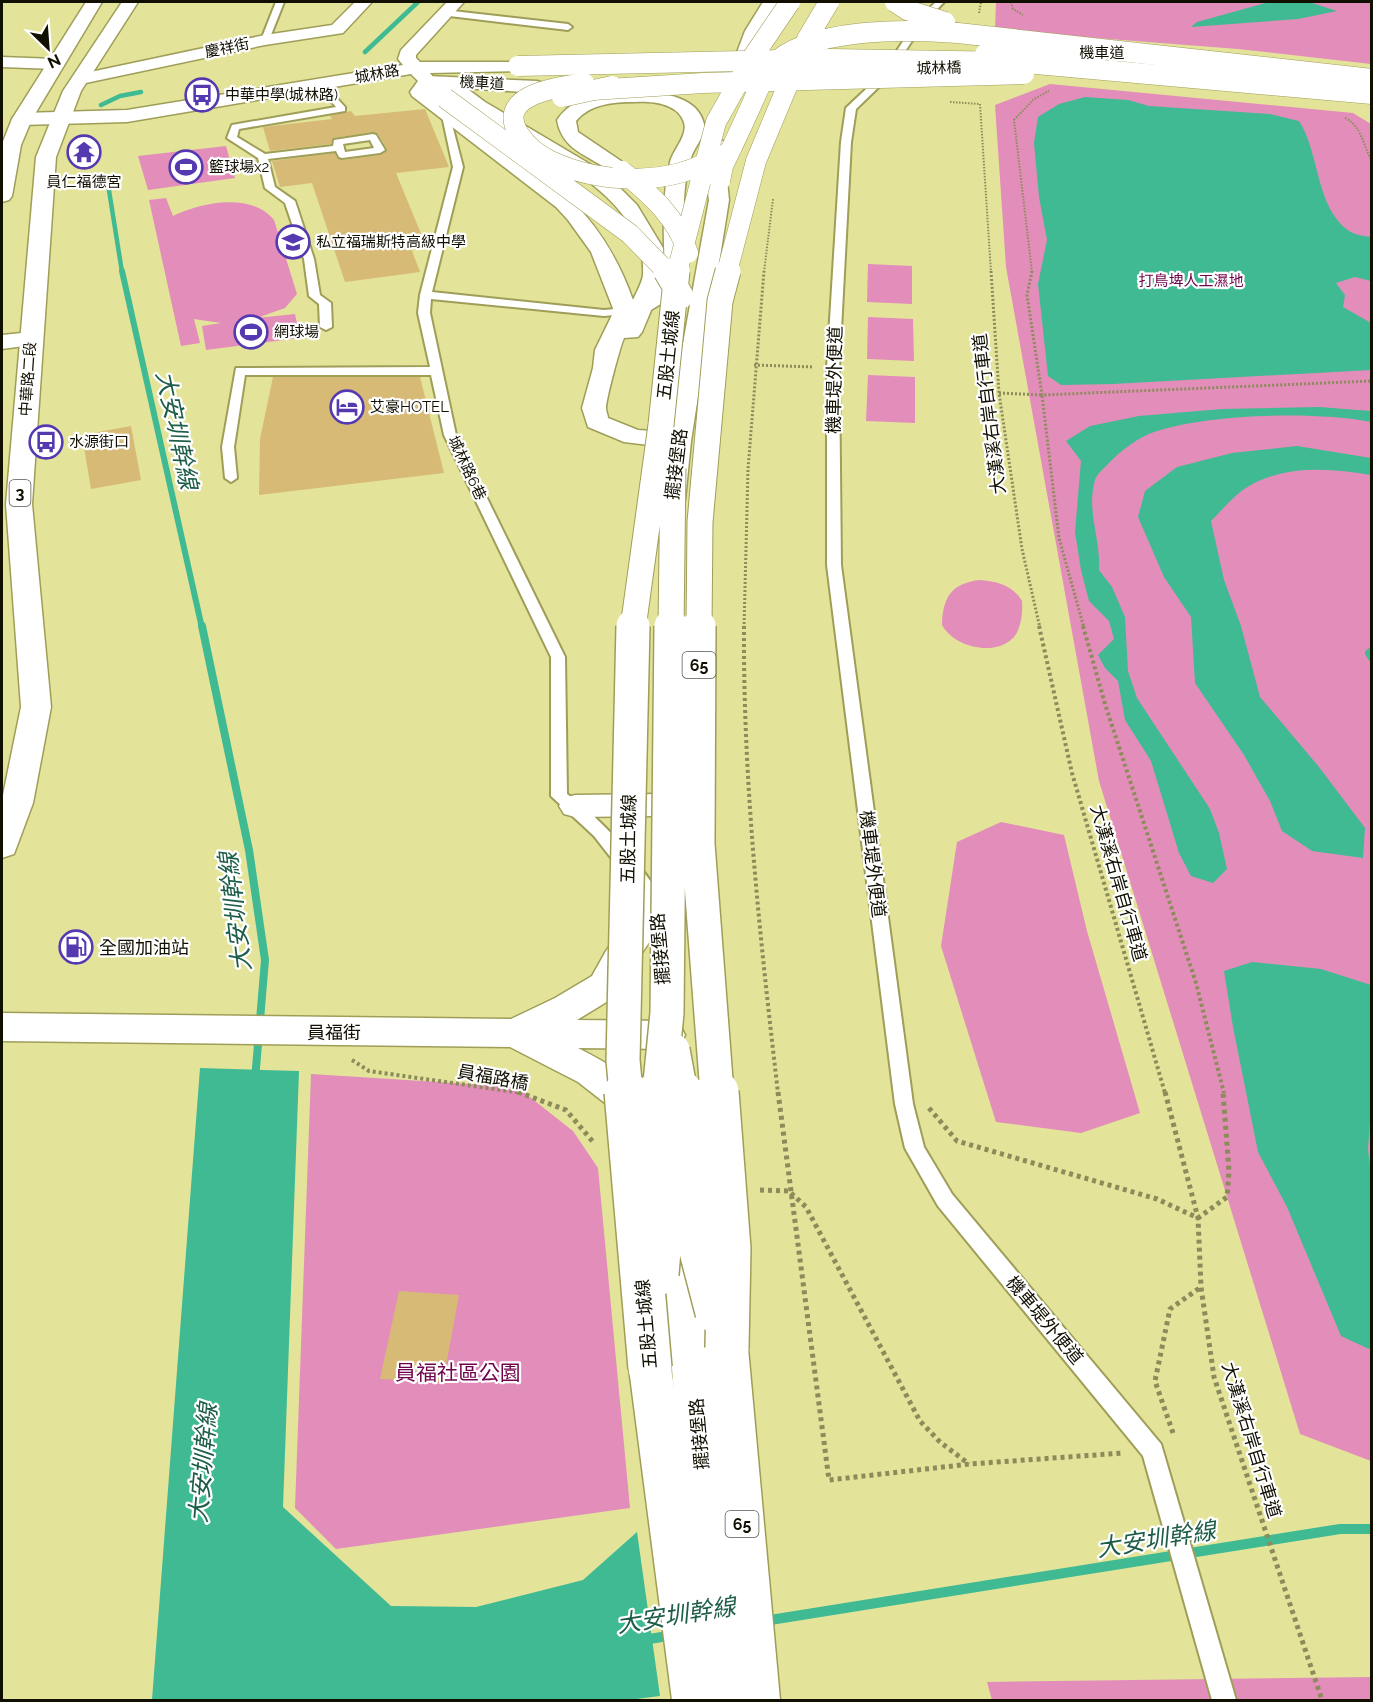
<svg xmlns="http://www.w3.org/2000/svg" width="1373" height="1702" viewBox="0 0 1373 1702" font-family="Raleway,'Noto Sans TC',sans-serif">
<rect width="100%" height="100%" fill="#e3e39a"/>
<path fill="#e38dba" d="M996,2H1371V64L1238,49L995,30Z
M1050,84L1353,113L1371,124V1461L1300,1434L1099,781L1006,267L995,105Z
M226,146L235,178L148,190L138,156Z
M166,198L173,216C201,202 252,192 274,220L297,294L285,308L257,318L295,314L300,338L206,350L202,326L221,323L194,319L200,343L181,346L149,200Z
M868,264L912,266V304L867,302Z
M868,317L913,319L914,361L867,359Z
M868,375L915,377V423L866,421Z
M979,580C996,581 1013,585 1022,601C1023,612 1021,630 1013,638C994,657 954,647 942,625C943,597 951,584 979,580Z
M1001,822L1064,835L1087,931L1140,1113L1081,1133L996,1122L941,946L957,842Z
M311,1074L517,1087L573,1131L598,1168L630,1508L336,1549L295,1508Z
M1371,1677L1372,1700H992L987,1682Z"/>
<path fill="#3fba93" d="M1269,2H1309L1337,11L1298,19L1191,27L1197,22Z
M1085,97L1128,100L1149,106L1270,114L1299,121C1320,153 1315,207 1349,231C1355,235 1365,236 1371,237V281L1355,277L1336,283L1345,295L1343,307L1371,323V370L1113,384L1061,385L1048,376L1038,284L1047,240L1039,197L1034,143L1038,117L1059,104Z
M1319,407L1371,411V422C1315,411 1208,414 1154,432C1139,437 1120,451 1109,463C1104,468 1097,474 1095,480C1086,511 1101,539 1099,570L1112,587L1125,617L1128,671L1137,698L1210,809L1219,833L1227,869L1213,883L1191,876L1179,853L1151,761L1125,720L1118,681L1105,668L1098,655L1114,639L1109,621L1089,601L1081,570L1075,532L1081,461L1066,441L1090,426L1139,416L1222,409Z
M1297,446L1371,458V475C1331,468 1285,465 1249,486C1235,494 1222,510 1211,521L1224,580L1241,626L1260,697L1319,767L1365,828L1363,858L1312,851L1282,831L1270,801L1244,755L1195,683L1191,617L1164,577L1138,517L1145,491L1177,467L1232,453Z
M1252,962L1321,969L1371,985L1372,1096L1368,1149L1372,1183V1346L1369,1349L1341,1336L1287,1207L1258,1152L1233,1027L1224,971Z
M200,1068L299,1071L283,1507L391,1606L476,1607L583,1580L637,1532L660,1696L629,1700H152Z"/>
<g fill="none" stroke-linecap="round" stroke-linejoin="round">
<path stroke="#3fba93" stroke-width="4.5" d="M365,52L418,2
M101,105L120,96L141,92
M108,184L122,272"/>
<path stroke="#3fba93" stroke-width="6" d="M122,271L202,628"/>
<path stroke="#3fba93" stroke-width="8" d="M202,626L249,850L265,960L255,1080
M1372,651L1369,653L1372,658"/>
<path stroke="#3fba93" stroke-width="10" d="M764,1621L1340,1529H1372
M643,1640L674,1635"/>
</g>
<path fill="#d6ba76" d="M425,109L449,167L396,173L424,241L409,243L420,272L345,282L312,183L280,187L272,161L335,153L337,158L342,160L380,155L387,149L378,134L373,132L334,138L331,144L270,151L263,127L332,119L330,116L351,111L355,116Z
M273,377H420L444,473L259,495L260,439Z
M131,426L141,480L91,489L82,435Z
M399,1291L459,1295L443,1382L380,1379Z"/>
<g fill="none" stroke-linecap="round" stroke-linejoin="round">
<g stroke="#9f9e58" stroke-width="4">
<path id="service" d="M276,2H284L269,40L262,42L261,40Z
M936,2H944L923,24L887,79L856,109L851,142L839,368L841,565L913,1104L924,1147L952,1194L1161,1444L1236,1700H1212L1143,1456L938,1206L905,1148L895,1104L827,565V368L841,142L846,108L881,75L917,20Z
M444,10L568,24L572,27L568,30L441,15L440,13Z
M332,93L345,107V111L239,129L237,137L265,154L333,146L334,140L373,134L376,135L385,150L380,153L342,158L339,157L336,151L268,159L275,187L295,201L314,259L320,295L331,303L332,327L326,330L320,327L319,304L309,296L304,259L285,203L265,188L258,158L227,138L232,125L336,107L327,96ZM370,140L374,148L345,152L343,144Z
M441,111L449,113L463,167L432,292L604,310L625,308L631,311L625,314L604,316L431,299L430,313L456,435L565,657L567,794C602,819 644,867 666,905L663,909L657,911L651,909L594,836L551,796V657L444,435L431,375H245L234,447L237,478L231,482L225,478L222,447L236,368L430,367L418,313L420,295L453,167Z"/>
</g>
<g stroke="#9f9e58" stroke-width="3">
<path id="minor" d="M355,2H372L343,33L265,45L81,84L75,83L72,79L75,75L81,74L265,35L332,25Z
M2,57L55,59L61,60L64,64L61,68L55,69L2,67Z
M428,76L537,81L544,83L546,87L544,91L537,93L422,85L419,81L422,77Z
M31,332L39,334L43,339L39,344L2,349V335Z
M658,794L669,797L674,805L669,813L658,816L575,817L564,814L559,806L564,798L575,795Z"/>
</g>
<g stroke="#9f9e58" stroke-width="3">
<path id="tertiary" d="M447,2H464L416,55V58L420,62H524L527,66L524,70L518,71L430,73L433,77L461,84L485,102L605,173L637,205L663,248L665,277L642,332L638,337L624,338C620,347 606,399 606,408C606,412 608,415 608,418L638,430L667,432L709,200C707,183 702,156 712,141H726L729,145L726,172L729,200L691,441L685,500L681,506L672,508L663,506L659,500L665,447L624,442L588,427L582,408L593,368L595,350L614,311L591,252L568,220L556,207L412,96L410,92L418,81L411,74L127,122L22,125L15,123L12,119L15,115L22,113L127,110L403,65L398,59L401,50ZM432,88C456,94 481,116 504,129C556,161 647,201 643,275C642,283 636,293 633,300C619,261 600,228 570,199L429,91Z
M763,2H780L763,31L742,87L740,91H726L724,87L745,31Z
M657,893L669,896L674,905L669,914L632,967L618,995L577,1020L667,1021L680,1025L685,1035L680,1045L667,1049L578,1048C603,1061 647,1084 660,1110L654,1121L641,1125L628,1121L578,1082L510,1047L2,1041V1013L511,1019L555,998L592,976L606,951L645,896Z
M681,1214L695,1219L701,1231L749,1700H701L696,1668L661,1231L667,1219Z"/>
</g>
<g stroke="#9f9e58" stroke-width="3">
<path id="primary" d="M86,2H102L32,119L21,145L12,196L9,200L2,202V144L12,119Z
M122,2H138L81,91L56,157L32,504L51,707L33,803L14,854L2,858V800L21,707L6,504L36,157L63,91Z"/>
</g>
<g stroke="#9f9e58" stroke-width="3">
<path id="trunk" d="M428,76C438,78 448,89 454,98L452,102H438L419,81L422,77Z
M643,90C665,94 698,97 704,124C706,136 694,147 691,158C679,195 685,240 687,278C673,298 643,322 617,316L614,311L617,306L646,294L665,277C664,239 661,200 670,162C673,149 690,134 683,120C676,103 651,101 635,102C613,102 590,104 576,121L578,132L621,161L624,165L621,169H607C585,154 562,149 557,120C576,92 612,91 643,90Z
M727,1329L742,1334L748,1348L780,1700H731L706,1348L712,1334Z
M650,1348L665,1354L671,1368L721,1700H672L629,1368L635,1354Z"/>
</g>
<path stroke="#8c8b5a" stroke-width="2" stroke-dasharray="1.5 1.5" stroke-linecap="butt" d="M1011,2L1013,9L1023,15
M979,13L981,2
M950,102L980,104
M980,104L991,272
M1345,118C1362,126 1363,146 1372,161
M764,272L773,199
M1032,272L1014,120L1034,99L1049,91"/>
<path stroke="#8c8b5a" stroke-width="3" stroke-dasharray="2 2" stroke-linecap="butt" d="M991,271L999,393L1022,549L1040,628
M1032,271L1027,295L1042,395L1372,381
M754,365L814,367
M999,393L1042,395L1059,538L1084,628
M744,628L748,469L764,271"/>
<path stroke="#8c8b5a" stroke-width="4" stroke-dasharray="3 3" stroke-linecap="butt" d="M744,626C743,783 760,938 778,1093
M1039,626L1072,773L1165,1093
M1083,626L1105,704L1196,983L1224,1093
M352,1060L369,1071L522,1093"/>
<path stroke="#8c8b5a" stroke-width="5" stroke-dasharray="4 4" stroke-linecap="butt" d="M518,1092L566,1110L594,1143
M778,1092L829,1480L970,1464L1123,1453
M1165,1092L1198,1218L1201,1287L1214,1377L1322,1700
M929,1108L957,1141L1157,1199L1198,1218L1227,1197L1229,1171L1223,1092
M791,1193L806,1207L920,1421L940,1442L969,1464
M1173,1433L1155,1381L1170,1309L1201,1287"/>
<use href="#service" fill="#fff" fill-rule="evenodd"/>
<use href="#minor" fill="#fff" fill-rule="evenodd"/>
<use href="#tertiary" fill="#fff" fill-rule="evenodd"/>
<use href="#primary" fill="#fff" fill-rule="evenodd"/>
<use href="#trunk" fill="#fff" fill-rule="evenodd"/>
<g stroke="#9f9e58" stroke-width="21" stroke-linecap="butt">
<path id="minor-bridge" d="M985,54L1098,53
M593,90L703,83L1024,74"/>
</g>
<g stroke="#9f9e58" stroke-width="21" stroke-linecap="butt">
<path id="tertiary-bridge" d="M518,66L832,59L1013,62L1372,94"/>
</g>
<g stroke="#9f9e58" stroke-width="21" stroke-linecap="butt">
<path id="trunk-bridge-far3" d="M895,2L907,10L945,22
M772,75L829,71
M584,83C560,87 494,94 519,134C527,146 538,155 551,161C600,184 673,187 719,155
M562,97L612,86
M445,98L630,234L667,272
M622,171C650,194 677,217 688,253
M720,181L723,166C735,141 747,116 758,90C762,83 765,71 771,66C808,27 908,29 958,33L1372,79
M677,272L716,122L752,58L790,2
M727,272L756,161L807,39L829,2"/>
</g>
<g stroke="#9f9e58" stroke-width="27" stroke-linecap="butt">
<path id="trunk-bridge-far2" d="M666,271L681,296
M633,628L661,425L677,271
M671,628L673,468
M699,628L700,522L720,301L728,271"/>
</g>
<g stroke="#9f9e58" stroke-width="36" stroke-linecap="butt">
<path id="trunk-bridge-far1" d="M699,626L698,844L717,1093
M673,1050L681,1093
M626,1093L623,1060L633,626
M659,1093L667,1013L671,626"/>
</g>
<g stroke="#9f9e58" stroke-width="46" stroke-linecap="butt">
<path id="trunk-bridge" d="M626,1092L650,1368
M681,1092L693,1220L717,1312
M717,1092L729,1249L727,1348
M657,1274L662,1215L657,1109L659,1092"/>
</g>
<path stroke="#8c8b5a" stroke-width="5" stroke-dasharray="4 4" stroke-linecap="butt" d="M760,1190L789,1191"/>
<use href="#minor-bridge" stroke="#fff" stroke-width="20"/>
<use href="#tertiary-bridge" stroke="#fff" stroke-width="20"/>
<use href="#trunk-bridge-far3" stroke="#fff" stroke-width="20"/>
<use href="#trunk-bridge-far2" stroke="#fff" stroke-width="25"/>
<use href="#trunk-bridge-far1" stroke="#fff" stroke-width="33"/>
<use href="#trunk-bridge" stroke="#fff" stroke-width="43"/>
</g>
<defs>
<g id="bus-ring" transform="scale(1.725)"><circle r="9.5" fill="#fff" stroke="#5539b1" stroke-width="1.5"/><path d="M-5-6H5V4H4V6H2V4H-2V6H-4V4H-5ZM-3.5-4V0h7V-4ZM-3.5 1.2v1.5H-2V1.2ZM2 1.2v1.5H3.5V1.2Z" fill="#5539b1"/></g>
<g id="temple-ring" transform="scale(1.725)"><circle r="9.5" fill="#fff" stroke="#5539b1" stroke-width="1.5"/><path d="M0-6L5-2H3V0L6.5 2.5H4V6H1.5V3h-3V6H-4V2.5H-6.5L-3 0V-2H-5Z" fill="#5539b1"/></g>
<g id="stadium-ring" transform="scale(1.725)"><circle r="9.5" fill="#fff" stroke="#5539b1" stroke-width="1.5"/><path d="M0-5a6.5 5 0 1 0 0 10a6.5 5 0 1 0 0-10ZM-3.5-1.8h7v3.6h-7Z" fill="#5539b1"/></g>
<g id="school-ring" transform="scale(1.725)"><circle r="9.5" fill="#fff" stroke="#5539b1" stroke-width="1.5"/><path d="M0-5L7-2L0 1L-7-2ZM-4 1L0 2.5L4 1V4Q0 6-4 4Z" fill="#5539b1"/></g>
<g id="hotel-ring" transform="scale(1.725)"><circle r="9.5" fill="#fff" stroke="#5539b1" stroke-width="1.5"/><path d="M-6-4.5h1.5V1H6V5H4.5V3h-9V5H-6ZM-4 0a1.8 1.8 0 1 1 3.6 0ZM.5 0V-2.5h3Q6-2.5 6 0Z" fill="#5539b1"/></g>
<g id="fuel-ring" transform="scale(1.725)"><circle r="9.5" fill="#fff" stroke="#5539b1" stroke-width="1.5"/><path d="M-5.5-6h7V0h2V4h1.3V-2.5L3-4.5l.8-.8L6-3V5H2.5V1h-1V6h-7ZM-4.2-4.7v3.2H.2V-4.7Z" fill="#5539b1"/></g>
</defs>
<g fill-rule="evenodd">
<use href="#bus-ring" x="202" y="95"/>
<use href="#temple-ring" x="84" y="152"/>
<use href="#stadium-ring" x="186" y="167"/>
<use href="#school-ring" x="293" y="242"/>
<use href="#stadium-ring" x="251" y="332"/>
<use href="#hotel-ring" x="347" y="407"/>
<use href="#bus-ring" x="46" y="442"/>
<use href="#fuel-ring" x="76" y="947"/>
</g>
<g text-anchor="middle" dominant-baseline="central" stroke-width="4.5" stroke-linejoin="round" paint-order="stroke">
<g font-size="15" fill="#110f00" stroke="#fff">
<text transform="translate(227 48) rotate(-12)">慶祥街</text>
<text x="1102" y="53">機車道</text>
<text transform="translate(939 68) rotate(-1)">城林橋</text>
<text transform="translate(377 74) rotate(-10)">城林路</text>
<text transform="translate(482 83) rotate(3)">機車道</text>
<text transform="translate(28 379) rotate(-86)">中華路二段</text>
<text transform="translate(467 468) rotate(65)">城林路6巷</text>
</g>
<g font-size="15" fill="#110f00" stroke="#fff" text-anchor="start">
<text x="225" y="95">中華中學(城林路)</text>
<text x="209" y="167">籃球場x2</text>
<text x="84" y="182" text-anchor="middle">員仁福德宮</text>
<text x="316" y="242">私立福瑞斯特高級中學</text>
<text x="274" y="332">網球場</text>
<text x="370" y="407">艾豪HOTEL</text>
<text x="69" y="442">水源街口</text>
</g>
<g font-size="15" fill="#6e044b" stroke="#fff">
<text x="1191" y="281">打鳥埤人工濕地</text>
</g>
<g fill="#fff" stroke="#58574c" stroke-width="1.5">
<rect x="9.5" y="480" width="21" height="26" rx="4.5"/>
<rect x="682.5" y="652" width="33" height="26" rx="4.5"/>
<rect x="725.5" y="1511" width="33" height="26" rx="4.5"/>
</g>
<g font-size="16" font-weight="bold" fill="#110f00">
<text x="20" y="493">3</text>
<text x="699" y="665">65</text>
<text x="742" y="1524">65</text>
</g>
<g font-size="18" fill="#110f00" stroke="#fff">
<text transform="translate(668 355) rotate(-84)">五股土城線</text>
<text transform="translate(834 380) rotate(-89)">機車堤外便道</text>
<text transform="translate(989 414) rotate(-97)">大漢溪右岸自行車道</text>
<text transform="translate(676 464) rotate(-83)">擺接堡路</text>
<text transform="translate(628 839) rotate(-89)">五股土城線</text>
<text transform="translate(873 864) rotate(83)">機車堤外便道</text>
<text transform="translate(1119 883) rotate(74)">大漢溪右岸自行車道</text>
<text transform="translate(660 949) rotate(-95)">擺接堡路</text>
<text x="334" y="1032">員福街</text>
<text transform="translate(493 1077) rotate(10)">員福路橋</text>
<text transform="translate(1045 1320) rotate(50)">機車堤外便道</text>
<text transform="translate(646 1324) rotate(-95)">五股土城線</text>
<text transform="translate(699 1434) rotate(-95)">擺接堡路</text>
<text transform="translate(1252 1440) rotate(73)">大漢溪右岸自行車道</text>
</g>
<g font-size="18" fill="#110f00" stroke="#fff" text-anchor="start">
<text x="99" y="947">全國加油站</text>
</g>
<g font-size="21" fill="#6e044b" stroke="#fff">
<text x="458" y="1372">員福社區公園</text>
</g>
<g font-size="24" font-style="italic" fill="#1e5e49" stroke="#fff">
<text transform="translate(177 430) rotate(78)">大安圳幹線</text>
<text transform="translate(235 912) rotate(-97)">大安圳幹線</text>
<text transform="translate(203 1463) rotate(-85)">大安圳幹線</text>
<text transform="translate(1156 1539) rotate(-9)">大安圳幹線</text>
<text transform="translate(676 1615) rotate(-9)">大安圳幹線</text>
</g>
</g>
<rect width="1373" height="1702" fill="none" stroke="#110f00" stroke-width="6"/>
<g transform="translate(48 48) rotate(155)" stroke="#ffffff" stroke-width="4.5" paint-order="stroke">
<path d="M0-4.5L10 22L0 15L-10 22Z" fill="#110f00"/>
<text y="-9" font-size="16" font-weight="bold" text-anchor="middle" fill="#110f00">N</text>
</g>
</svg>
